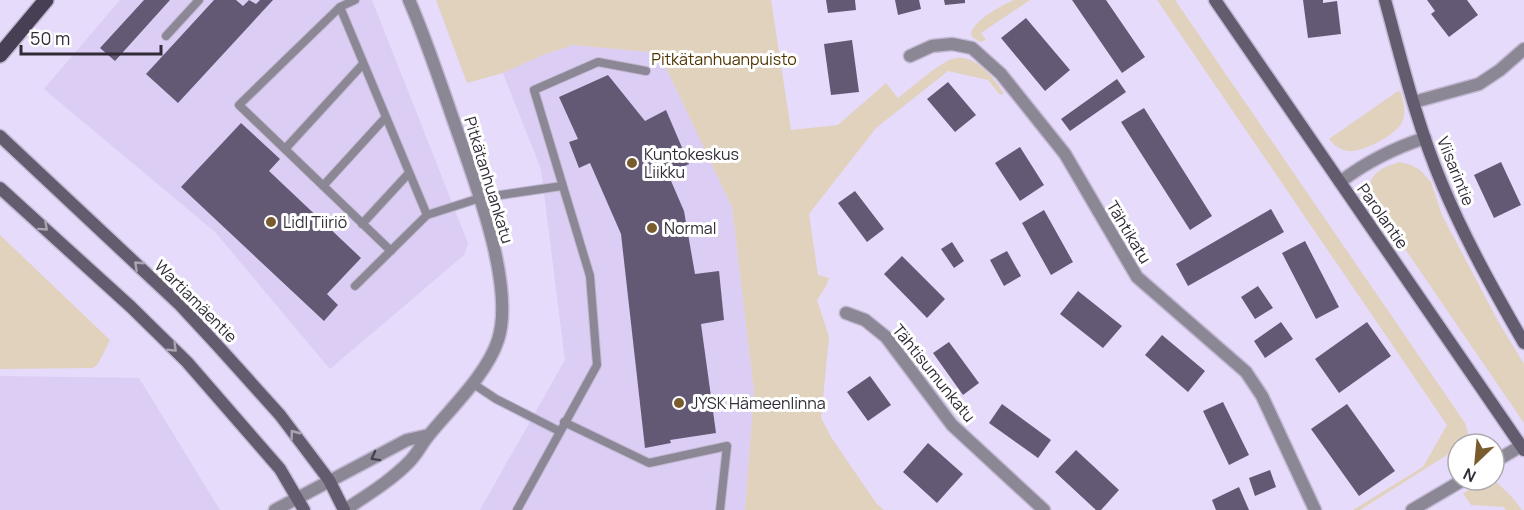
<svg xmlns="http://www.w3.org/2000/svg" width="1524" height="510" viewBox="0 0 1524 510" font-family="Manrope,sans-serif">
<rect width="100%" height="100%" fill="#e6dbfa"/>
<path fill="#dbcdf3" d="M120,0H372L468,243L464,255L330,369L215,232L44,89Z
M573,45L659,53L732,207L754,391L745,510H480L565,360L541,169L503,73L543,55Z
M0,376L139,378L220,510H0Z"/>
<path fill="#e0d2bd" d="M436,0H771L791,130L838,125L886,83L898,98C910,89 943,59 956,58C977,55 994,79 1004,93L1000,95L988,80L948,71L876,128L809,214L818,275L829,278L826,286L817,300L829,337L821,418L831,437L876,503L884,510H745L754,391L732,207L659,53L573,45L543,55L503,73L467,83Z
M1014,0H1030L981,33L986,40L980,42L972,37L971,32C979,17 999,7 1014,0Z
M1157,0H1175L1465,423L1468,433L1462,444H1458V448L1360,510H1353L1423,467L1447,425Z
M1398,91L1401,92C1403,101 1406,110 1403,120C1399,134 1362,153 1348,151C1340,150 1334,145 1329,139Z
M1400,162L1411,165L1420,170L1431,182L1442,215L1499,323L1524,364V423L1373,202C1363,178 1378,168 1400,162Z
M0,235L110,340L98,364L93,368L0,369Z
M1491,480H1494L1513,498L1522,510H1506L1504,507L1471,505L1463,493Z"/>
<path fill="#645974" d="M144,0H170L115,61L100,48Z
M214,0H236L243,6L249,0L256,4L260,0H273L178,103L146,74Z
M826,0H855L856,10L828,13Z
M895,0H919L921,9L898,15Z
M944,0H965V3L945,5Z
M1072,0H1106L1145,57L1122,73Z
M1303,0H1323V3L1337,1L1341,34L1308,38Z
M1427,0H1467L1478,15L1449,37L1431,14L1435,11Z
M1026,18L1070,70L1045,91L1001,38Z
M852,40L859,92L831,95L824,44Z
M608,75L645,121L666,110L689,164L668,174L684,211L695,274L719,271L724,320L701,324L716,433L670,440L671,443L645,448L621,234L590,163L579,168L569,142L578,139L559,97Z
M1117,79L1126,92L1070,131L1061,119Z
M948,82L976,115L955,132L927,99Z
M1144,108L1212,216L1190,230L1121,122Z
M241,123L280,159L269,171L361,258L327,294L338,305L324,321L181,187Z
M1020,147L1044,185L1020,201L995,163Z
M1501,162L1521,205L1494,218L1474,175Z
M855,191L884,229L867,242L838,203Z
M1271,209L1284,232L1188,286L1176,264Z
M1044,210L1073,262L1051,275L1022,223Z
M1305,241L1339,307L1316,319L1282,253Z
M952,242L964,261L954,268L941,249Z
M1007,251L1021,276L1004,286L990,260Z
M902,256L945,299L927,318L884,274Z
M1258,286L1273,308L1255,319L1241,297Z
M1078,291L1122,326L1103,348L1060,314Z
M1281,322L1293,339L1265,358L1254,341Z
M1367,322L1391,356L1339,393L1315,359Z
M1162,335L1205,371L1188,392L1145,355Z
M949,342L979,383L963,395L933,353Z
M870,376L891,405L868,421L847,392Z
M1223,402L1249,455L1229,465L1203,411Z
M1002,404L1051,440L1038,458L989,423Z
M1347,404L1395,471L1359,496L1311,429Z
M928,443L963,474L937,503L903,472Z
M1076,450L1119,490L1101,510H1096L1055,472Z
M1270,470L1276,487L1255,496L1249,478Z
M1239,487L1249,510H1216L1212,500Z"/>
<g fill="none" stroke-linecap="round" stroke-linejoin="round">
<g stroke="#c2b8d3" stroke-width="10">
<path id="lane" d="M355,0L340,7L239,105L391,251
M340,7L427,215L355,286
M166,36L199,0
M285,149L363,64
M323,186L386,117
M427,215L480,198L562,186
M362,224L409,173
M472,383L496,399L559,431
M564,422L649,463L727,446L720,510
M517,510L597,365L590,276L534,90L598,62L646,71"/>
</g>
<g stroke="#c2b8d3" stroke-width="15">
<path id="street" d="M910,56L932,46L952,44L972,48L1001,74L1065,154L1137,277L1246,372L1262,396L1315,510
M1414,102L1479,84L1500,70L1524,49
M1340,182C1365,163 1394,148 1425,138
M846,313L865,320L886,337L952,425L1044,510
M1494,462L1521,446
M275,510L407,440L429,435
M345,510C367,495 392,480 410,461C418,453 422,443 429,435C451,408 487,374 498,340C516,284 472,174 453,119C439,79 426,39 409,0
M1412,510L1463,480"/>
</g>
<g stroke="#c2b8d3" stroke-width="15">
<path id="secondary" d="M1215,0L1524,450
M1385,0C1402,62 1417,125 1442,184C1465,239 1494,291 1524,343
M0,136L180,305L217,345L280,415L329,480L344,510
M0,188L131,307L187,362L280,469L304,510"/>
</g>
<g stroke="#c2b8d3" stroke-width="18">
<path id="primary" d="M0,55L46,0"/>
</g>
<use href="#lane" stroke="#8c8794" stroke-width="8"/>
<use href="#street" stroke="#8c8794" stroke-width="12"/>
<use href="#secondary" stroke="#635c6f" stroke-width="12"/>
<use href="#primary" stroke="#473f54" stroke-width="15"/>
</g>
<defs><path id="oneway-chevron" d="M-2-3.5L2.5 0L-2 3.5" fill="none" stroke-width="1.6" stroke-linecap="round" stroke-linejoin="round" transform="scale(1.5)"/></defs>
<g stroke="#a9a5b0">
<use href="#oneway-chevron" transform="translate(44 227) rotate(42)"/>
<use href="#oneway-chevron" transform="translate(138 265) rotate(-137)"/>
<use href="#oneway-chevron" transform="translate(173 348) rotate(44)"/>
<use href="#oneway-chevron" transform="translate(294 434) rotate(-127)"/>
</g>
<use stroke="#47424e" href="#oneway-chevron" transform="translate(375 457) rotate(151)"/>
<g fill="#785c2e" stroke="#fff" stroke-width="2">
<circle cx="632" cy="163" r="6"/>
<circle cx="271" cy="222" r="6"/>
<circle cx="652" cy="228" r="6"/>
<circle cx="679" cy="403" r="6"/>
</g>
<g text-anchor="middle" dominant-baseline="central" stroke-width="6" stroke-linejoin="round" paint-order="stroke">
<g font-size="16" fill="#4f3500" stroke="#fff">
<text x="724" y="59">Pitkätanhuanpuisto</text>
</g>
<g font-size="16" fill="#302b37" stroke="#fff" text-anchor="start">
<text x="644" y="154">Kuntokeskus<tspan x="644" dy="18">Liikku</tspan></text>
<text x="283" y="222">Lidl Tiiriö</text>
<text x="664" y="228">Normal</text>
<text x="691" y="403">JYSK Hämeenlinna</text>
</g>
<g font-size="16" fill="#302b37" stroke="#fff">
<text transform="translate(1456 171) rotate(68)">Viisarintie</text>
<text transform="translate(489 180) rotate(73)">Pitkätanhuankatu</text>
<text transform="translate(1383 216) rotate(55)">Parolantie</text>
<text transform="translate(1129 232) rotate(59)">Tähtikatu</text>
<text transform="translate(196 301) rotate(45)">Wartiamäentie</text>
<text transform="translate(934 373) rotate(51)">Tähtisumunkatu</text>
</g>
</g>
<g transform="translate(1476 462) rotate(206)"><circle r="28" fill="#ffffff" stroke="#acaaaf" stroke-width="1.5"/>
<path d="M0-4.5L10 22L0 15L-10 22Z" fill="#785c2e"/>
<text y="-9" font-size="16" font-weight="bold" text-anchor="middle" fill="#302b37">N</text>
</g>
<path d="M21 45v9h140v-9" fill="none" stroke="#302b37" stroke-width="3"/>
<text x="30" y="45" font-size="18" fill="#302b37" stroke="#ffffff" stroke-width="4.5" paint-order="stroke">50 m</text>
</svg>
